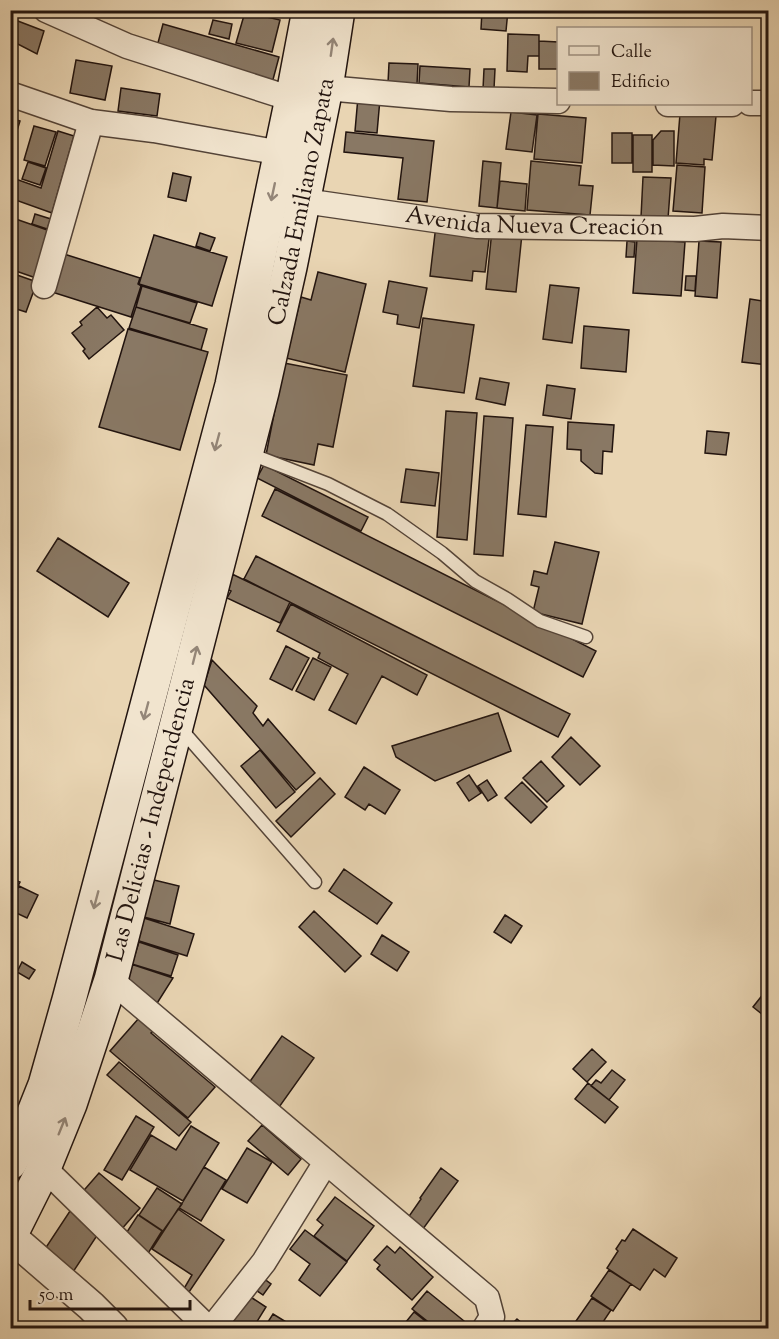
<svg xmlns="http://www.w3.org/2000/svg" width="779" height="1339" viewBox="0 0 779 1339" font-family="'Sorts Mill Goudy',serif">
<rect width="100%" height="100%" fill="#e9d5b3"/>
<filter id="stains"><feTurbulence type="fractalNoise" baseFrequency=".00333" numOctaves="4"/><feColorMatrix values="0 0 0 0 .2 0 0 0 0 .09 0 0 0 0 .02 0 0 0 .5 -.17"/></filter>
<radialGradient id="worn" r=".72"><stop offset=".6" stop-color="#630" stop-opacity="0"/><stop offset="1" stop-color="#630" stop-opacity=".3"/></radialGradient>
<path fill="#897864" stroke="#22140f" stroke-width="1.5" d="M482,10H508L506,31L481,29Z
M245,12L280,20L272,52L236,43Z
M10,18L44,31L37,54L10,40Z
M213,20L232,24L229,39L209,34Z
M163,24L279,57L271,87L155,54Z
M508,34L539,35V56H528L527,72L507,71Z
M539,41L558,42V69H539Z
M76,60L112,66L105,100L70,93Z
M389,63L418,64L417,84L388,83Z
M420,66L470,69L469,87L419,83Z
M484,69H495L494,89H483Z
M121,88L160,94L157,116L118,111Z
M358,97L380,99L377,133L355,131Z
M511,112L537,115L532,152L506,149Z
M538,114L586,118L582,163L534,159Z
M680,114L716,116L712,160L704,159V165L676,163Z
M10,118L20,121L10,153Z
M34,126L56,132L45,166L24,160Z
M58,131L74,136L52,213L10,198V177L41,188Z
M661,131H674V166L653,165V140Z
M346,132L434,141L427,202L398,199L403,158L344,152Z
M612,133H632V163H612Z
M633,135H652V172H633Z
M483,161L501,163L497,208L479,206Z
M531,161L581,166L579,185L593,186L590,215L527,210Z
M28,162L46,168L40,185L22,179Z
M677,165L705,167L702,213L673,211Z
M173,173L191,177L186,201L168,197Z
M643,177L671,178L668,219L641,217Z
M500,181L527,184L525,211L497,208Z
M35,214L51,219L47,229L32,224Z
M10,217L53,232L36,278L10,269Z
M436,225L490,231L485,272L473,271L472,281L430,276Z
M492,230L522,234L516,292L486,289Z
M200,233L215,238L210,251L196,246Z
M154,235L227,257L212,306L139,284Z
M637,239L685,242L681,296L633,293Z
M627,241L635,242L634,257H626Z
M699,241L721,242L717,298L695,296Z
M64,254L140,278L138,284L141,286L131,317L52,292Z
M318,272L366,284L345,372L286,358L301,297L311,300Z
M17,275L37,282L26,312L10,307V292Z
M686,276H696L695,291L685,290Z
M389,281L427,288L419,328L397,324L398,315L383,312Z
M550,285L579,288L572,343L543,339Z
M142,286L197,303L190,323L136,307Z
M750,299L768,302V365L742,362Z
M97,307L107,318L111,315L124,330L89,359L83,351L85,349L72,333L82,325L80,322Z
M136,307L207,329L201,350L129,328Z
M423,318L474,325L464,393L413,386Z
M584,326L629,330L626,372L581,368Z
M128,329L208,352L180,450L99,427Z
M284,363L347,375L333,447L318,444L314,465L266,455Z
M480,378L509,383L505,405L476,399Z
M547,385L575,389L571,419L543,415Z
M446,411L477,413L467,540L437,537Z
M484,416L513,418L503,556L474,554Z
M568,422L614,425L612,452L603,451L602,474L595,473L581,461V450L567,449Z
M526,425L553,427L546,517L518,514Z
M707,431L729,433L726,455L705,453Z
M264,465L368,517L361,531L257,478Z
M406,469L439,473L435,506L401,502Z
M275,489L596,651L583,677L262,516Z
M58,538L129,583L108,617L37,571Z
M555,542L599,552L582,624L533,612L539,587L531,585L534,571L547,574Z
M256,556L570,714L558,737L244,579Z
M232,574L290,602L280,623L227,598L231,591L225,588Z
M291,604L427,675L417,695L382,676L356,724L329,710L348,674L318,658L320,653L277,631Z
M286,646L309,658L292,690L270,679Z
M313,658L331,667L314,700L296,691Z
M212,660L257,706L253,713L263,726L268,719L315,773L296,790L204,685Z
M498,713L511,751L435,781L396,757L392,746Z
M571,737L600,766L580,785L552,757Z
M260,750L295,792L276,808L241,766Z
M541,761L564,786L547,802L523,778Z
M364,767L400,790L385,814L369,804L365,810L345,797Z
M469,775L481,793L469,801L457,783Z
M320,778L335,794L291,837L276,821Z
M487,780L497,795L488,801L478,786Z
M522,782L547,807L531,823L505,798Z
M344,869L392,903L377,924L329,891Z
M10,873L13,874L11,878L20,882L10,902Z
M154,880L179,886L170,924L144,917Z
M19,886L38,895L27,918L10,910V903Z
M314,911L361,956L345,972L299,927Z
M505,915L522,926L511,943L494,932Z
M144,918L194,934L187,956L136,940Z
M382,935L409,952L397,971L371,954Z
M139,942L178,955L171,976L132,964Z
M22,962L35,970L29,979L17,972Z
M131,964L173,978L154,1008L126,983Z
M768,988V1019L753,1007Z
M139,1018L154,1030L151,1033L215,1087L188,1118L110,1051Z
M282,1036L314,1058L277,1110L246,1087Z
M592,1049L606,1062L587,1082L573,1069Z
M119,1062L191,1122L179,1136L107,1075Z
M612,1070L625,1080L609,1100L591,1086L596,1080L601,1083Z
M588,1083L618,1107L605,1123L575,1099Z
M136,1116L154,1127L122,1180L104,1170Z
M262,1125L301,1159L288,1175L248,1141Z
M191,1126L219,1143L183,1201L130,1170L151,1135L176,1150Z
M247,1148L272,1162L247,1203L222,1189Z
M204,1167L226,1180L201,1221L179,1208Z
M441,1168L458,1181L420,1233L405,1222L421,1199L420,1198Z
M99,1173L140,1208L120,1231L79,1196Z
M157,1188L182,1204L163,1231L139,1215Z
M335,1197L374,1226L347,1261L314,1236L323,1225L317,1220Z
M178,1209L224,1240L187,1295L182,1292L192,1275L152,1249Z
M70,1211L100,1231L71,1275L41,1255Z
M138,1215L162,1231L147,1255L123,1238Z
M633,1229L677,1258L665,1277L654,1269L640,1290L607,1268L618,1251L616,1249L622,1240L625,1241Z
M305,1230L347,1262L320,1296L299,1280L310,1264L290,1249Z
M387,1246L395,1253L400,1247L433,1277L412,1300L377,1269L380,1265L374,1260Z
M609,1270L631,1284L613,1311L591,1296Z
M259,1275L271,1284L263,1295L250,1286Z
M427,1291L464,1321L457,1328H436L412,1309Z
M246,1294L266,1307L253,1328H224Z
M592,1298L611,1310L599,1328H589L576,1321Z
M414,1312L434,1328H401Z
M273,1314L296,1328H264Z
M517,1319L528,1328H508Z"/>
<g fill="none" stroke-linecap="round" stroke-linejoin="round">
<g stroke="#544438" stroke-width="15">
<path id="service" d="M248,453L328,484L387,514L442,553L475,581L507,599L540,621L586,637
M180,728L315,882"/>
</g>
<g stroke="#544438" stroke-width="27">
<g id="minor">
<path d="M46,10L127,46L292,99"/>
<path d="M326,88L451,99L558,101"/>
<path d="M10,94L91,122L154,130L281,153"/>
<path d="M750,103H768"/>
<path d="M668,104H732"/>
<path id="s1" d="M304,201L477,226L695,229L723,226L768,228"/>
<path d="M44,286L91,122"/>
<path d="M111,980L487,1298L492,1317L485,1328"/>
<path d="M44,1168L208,1328"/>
<path d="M212,1328L264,1262L326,1162"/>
</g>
</g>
<g stroke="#544438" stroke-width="33">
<path id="tertiary" d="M10,1236L91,1306L113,1328"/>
</g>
<g stroke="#22140f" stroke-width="36">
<g id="secondary">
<path d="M10,1163L23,1140L45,1085L69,1000L232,385L295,84L309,10"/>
<path id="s2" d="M10,1236L44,1168L70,1104L111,980L262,392L290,267L326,88L338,10"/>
</g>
</g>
<use href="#service" stroke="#f1e4ce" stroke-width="12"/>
<use href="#minor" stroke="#f1e4ce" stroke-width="24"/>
<use href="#tertiary" stroke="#f1e4ce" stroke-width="30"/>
<use href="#secondary" stroke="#f1e4ce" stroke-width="33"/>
</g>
<defs><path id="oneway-shaft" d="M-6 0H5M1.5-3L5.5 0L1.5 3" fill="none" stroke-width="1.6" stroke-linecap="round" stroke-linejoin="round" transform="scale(1.5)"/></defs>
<g stroke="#948678">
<use href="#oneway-shaft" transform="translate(332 47) rotate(-82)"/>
<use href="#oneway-shaft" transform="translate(273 192) rotate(102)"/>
<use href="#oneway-shaft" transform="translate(217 442) rotate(105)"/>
<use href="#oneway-shaft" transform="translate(195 655) rotate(-76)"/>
<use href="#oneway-shaft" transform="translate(146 711) rotate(105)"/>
<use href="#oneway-shaft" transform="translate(96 900) rotate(105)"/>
<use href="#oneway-shaft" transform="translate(62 1126) rotate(-68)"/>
</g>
<g text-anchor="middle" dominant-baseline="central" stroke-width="6" stroke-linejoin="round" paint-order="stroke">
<g font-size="24" fill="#22140f" stroke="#f1e4ce">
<text stroke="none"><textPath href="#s2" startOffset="1077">Calzada Emiliano Zapata</textPath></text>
<text stroke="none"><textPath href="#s1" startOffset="232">Avenida Nueva Creación</textPath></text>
<text stroke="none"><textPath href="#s2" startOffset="441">Las Delicias - Independencia</textPath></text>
</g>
</g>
<rect width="779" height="1339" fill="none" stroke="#e9d5b3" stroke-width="36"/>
<rect x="12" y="12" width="755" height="1315" fill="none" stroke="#22140f" stroke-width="3"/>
<rect x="18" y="18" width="743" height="1303" fill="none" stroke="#22140f" stroke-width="1.5"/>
<rect x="557" y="27" width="195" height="78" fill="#f1e4ce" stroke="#9e9182" stroke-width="1.5"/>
<rect x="569" y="46" width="30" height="9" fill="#f1e4ce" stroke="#9e9182" stroke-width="1.5"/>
<text x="611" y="57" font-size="18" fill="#22140f">Calle</text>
<rect x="569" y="72" width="30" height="18" fill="#897864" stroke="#9e9182" stroke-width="1.5"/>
<text x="611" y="87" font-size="18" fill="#22140f">Edificio</text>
<path d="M30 1300v9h160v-9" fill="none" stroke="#22140f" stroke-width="3"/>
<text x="39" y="1300" font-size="18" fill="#22140f" stroke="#f1e4ce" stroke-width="4.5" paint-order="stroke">50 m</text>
<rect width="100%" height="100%" filter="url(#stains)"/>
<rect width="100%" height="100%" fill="url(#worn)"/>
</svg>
